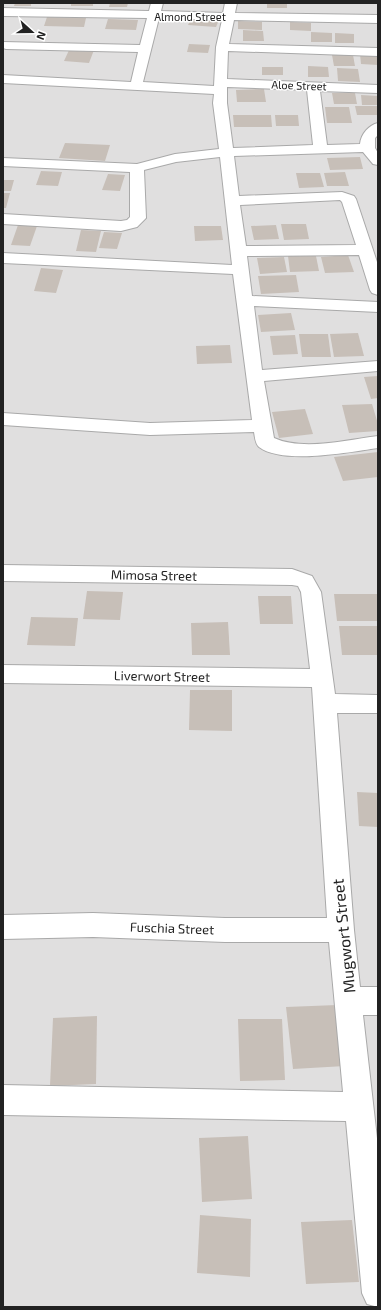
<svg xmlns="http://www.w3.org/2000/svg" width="381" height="1310" viewBox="0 0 381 1310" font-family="'Exo 2',sans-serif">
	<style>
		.residential { fill: #e0dfdf }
		.building { fill: #c7bfb8 }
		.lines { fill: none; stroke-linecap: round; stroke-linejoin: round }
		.minor-casing { stroke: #a9a9a9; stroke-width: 2 }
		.minor { fill: #fff; fill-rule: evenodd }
		.labels { text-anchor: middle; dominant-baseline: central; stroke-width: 3; stroke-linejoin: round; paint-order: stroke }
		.far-street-label { font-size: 11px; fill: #222; stroke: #fff }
		.street-label { font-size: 13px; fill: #222; stroke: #fff }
		.near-street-label { font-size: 16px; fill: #222; stroke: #fff }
	</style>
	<rect width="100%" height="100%" fill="#f2efe9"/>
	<rect class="residential" x="3" y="3" width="375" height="1304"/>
	<g class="building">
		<polygon points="15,3 31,3 31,6 14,6"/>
		<rect x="71" y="3" width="22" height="3"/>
		<polygon points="110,3 128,3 127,7 109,7"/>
		<rect x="267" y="3" width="20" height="5"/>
		<polygon points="47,17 86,18 84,27 44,26"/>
		<polygon points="191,18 219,20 216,27 188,25"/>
		<polygon points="108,19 138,20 136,30 105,29"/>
		<polygon points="238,21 262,22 262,30 238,29"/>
		<polygon points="290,22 311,23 311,31 290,30"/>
		<polygon points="243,30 263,31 264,41 243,41"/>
		<polygon points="311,32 332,33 332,42 311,42"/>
		<polygon points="335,33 354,34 354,43 335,43"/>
		<polygon points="189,44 210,45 208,53 187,52"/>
		<polygon points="70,48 94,50 89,63 64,61"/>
		<polygon points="360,54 378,55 378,65 361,64"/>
		<polygon points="332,55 353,55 355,66 334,66"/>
		<polygon points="308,66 328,67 329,77 308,77"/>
		<rect x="262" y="67" width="21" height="8"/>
		<polygon points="337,68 358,69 360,82 338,81"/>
		<polygon points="264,89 266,102 237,102 236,90"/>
		<polygon points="332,93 355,93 357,104 334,104"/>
		<polygon points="361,95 378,96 378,105 362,105"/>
		<polygon points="355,106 378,106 378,115 357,115"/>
		<polygon points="325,107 349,107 352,123 327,123"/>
		<polygon points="233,115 271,115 272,127 234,127"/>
		<polygon points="275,115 298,115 299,126 276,126"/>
		<polygon points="65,143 110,145 105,161 59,158"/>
		<polygon points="360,157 363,169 330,170 327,158"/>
		<polygon points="41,171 62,172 58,186 36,185"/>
		<polygon points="345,172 349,186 327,186 324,173"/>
		<polygon points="296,173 320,173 324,187 299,188"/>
		<polygon points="108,174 125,175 120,191 102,190"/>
		<polygon points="3,180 14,180 11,191 3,191"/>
		<polygon points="3,193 10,193 6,208 3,208"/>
		<polygon points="281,224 306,224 309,239 284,240"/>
		<polygon points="18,225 37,226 30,246 11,245"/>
		<polygon points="276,225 279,239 254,240 251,226"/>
		<polygon points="194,226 221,226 223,240 195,241"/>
		<polygon points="81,230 101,231 96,252 76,251"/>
		<polygon points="104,232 122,233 117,249 99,248"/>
		<polygon points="348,255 354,272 325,273 321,257"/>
		<polygon points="288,256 316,256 319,271 290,272"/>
		<polygon points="284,257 287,272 260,274 257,258"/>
		<polygon points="41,268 63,270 56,293 34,291"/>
		<polygon points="296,275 299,292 261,294 258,276"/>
		<polygon points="291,313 295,330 261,332 258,315"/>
		<polygon points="358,333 364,356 334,357 330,334"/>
		<polygon points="299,334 328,334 331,357 302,357"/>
		<polygon points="295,335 298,354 273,355 270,336"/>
		<polygon points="230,345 232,363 197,364 196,346"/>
		<polygon points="378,376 378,398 371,399 364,377"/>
		<polygon points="372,404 378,424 378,431 349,433 342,405"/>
		<polygon points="305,409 313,434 279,438 272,412"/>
		<polygon points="378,452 378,477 343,481 334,457"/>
		<polygon points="87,591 123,592 120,620 83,619"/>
		<polygon points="334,594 378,594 378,621 337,621"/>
		<polygon points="258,596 291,596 293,624 260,624"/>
		<polygon points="31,617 78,618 75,646 27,645"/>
		<polygon points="228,622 230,655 192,655 191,623"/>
		<polygon points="339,626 378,626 378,655 342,655"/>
		<polygon points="190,690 232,690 232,731 189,730"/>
		<polygon points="357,792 378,793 378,827 359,826"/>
		<polygon points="337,1005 345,1066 293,1069 286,1007"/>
		<polygon points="97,1016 96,1084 50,1086 53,1018"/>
		<polygon points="238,1019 282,1019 285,1080 240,1081"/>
		<polygon points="248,1136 252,1199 202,1202 199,1138"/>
		<polygon points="200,1215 251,1219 250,1277 197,1273"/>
		<polygon points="352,1220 359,1282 306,1284 301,1222"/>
	</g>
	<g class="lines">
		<defs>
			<g id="minor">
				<path d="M 151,3 L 163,3 L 161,11 L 223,13 L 225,3 L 237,3 L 235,13 L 378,15 L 378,23 L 234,20 L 229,44 L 378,48 L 378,56 L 228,51 L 227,79 L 378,85 L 378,93 L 320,91 L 327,145 L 360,144 C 361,134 369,125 378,123 L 378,135 L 375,138 L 375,148 L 378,153 L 378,165 L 373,164 L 363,152 L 234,156 L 239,196 L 342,192 L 354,196 L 356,199 L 378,265 L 378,295 L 372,293 L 370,290 L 359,255 L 247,256 L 252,296 L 378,302 L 378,312 L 254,306 L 262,370 L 378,361 L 378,371 L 264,381 L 274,438 C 303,451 347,440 378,436 L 378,448 C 350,452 283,465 259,447 C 255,443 255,437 254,432 L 150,435 L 3,425 L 3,413 L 150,423 L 252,420 L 233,274 L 3,263 L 3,253 L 232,265 L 220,157 L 176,162 L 144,170 L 146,218 L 137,227 L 121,231 L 3,224 L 3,214 L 121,221 L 127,220 L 130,217 L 130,172 L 3,166 L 3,158 L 137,164 L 175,154 L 219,149 L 213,103 L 214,94 L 3,83 L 3,75 L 131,82 L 138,52 L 6,49 L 3,48 L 3,42 L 140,45 L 147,18 L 3,16 L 3,8 L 149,11 ZM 159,18 L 222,20 L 216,47 L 214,86 L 143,82 ZM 227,87 L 307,90 L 313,145 L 233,148 L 227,103 ZM 340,200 L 342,202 L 356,245 L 246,246 L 240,205 Z"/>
				<polygon points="3,565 292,569 312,576 321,592 335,694 378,695 378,713 337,713 354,930 360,987 378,987 378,1015 363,1015 378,1147 378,1307 367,1304 362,1293 346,1121 3,1115 3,1085 343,1092 329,942 225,942 93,937 3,939 3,915 93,913 225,918 327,918 312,687 3,683 3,665 310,669 301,592 298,586 292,585 3,581"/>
			</g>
		</defs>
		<use href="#minor" class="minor-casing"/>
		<use href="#minor" class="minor"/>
	</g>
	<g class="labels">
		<g class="far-street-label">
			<text x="190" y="16">Almond Street</text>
			<text transform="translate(299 85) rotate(2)">Aloe Street</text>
		</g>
		<g class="street-label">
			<text transform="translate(154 575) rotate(1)">Mimosa Street</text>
			<text transform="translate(162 676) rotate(1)">Liverwort Street</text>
			<text transform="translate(172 928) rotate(2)">Fuschia Street</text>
		</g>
		<g class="near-street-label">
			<text transform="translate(343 936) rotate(-96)">Mugwort Street</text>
		</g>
	</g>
	<rect width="381" height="1310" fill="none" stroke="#222222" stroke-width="8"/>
	<g transform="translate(32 32) rotate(111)" stroke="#ffffff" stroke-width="3" paint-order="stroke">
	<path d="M0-3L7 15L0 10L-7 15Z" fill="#222222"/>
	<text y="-6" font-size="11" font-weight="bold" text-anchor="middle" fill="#222222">N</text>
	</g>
</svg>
